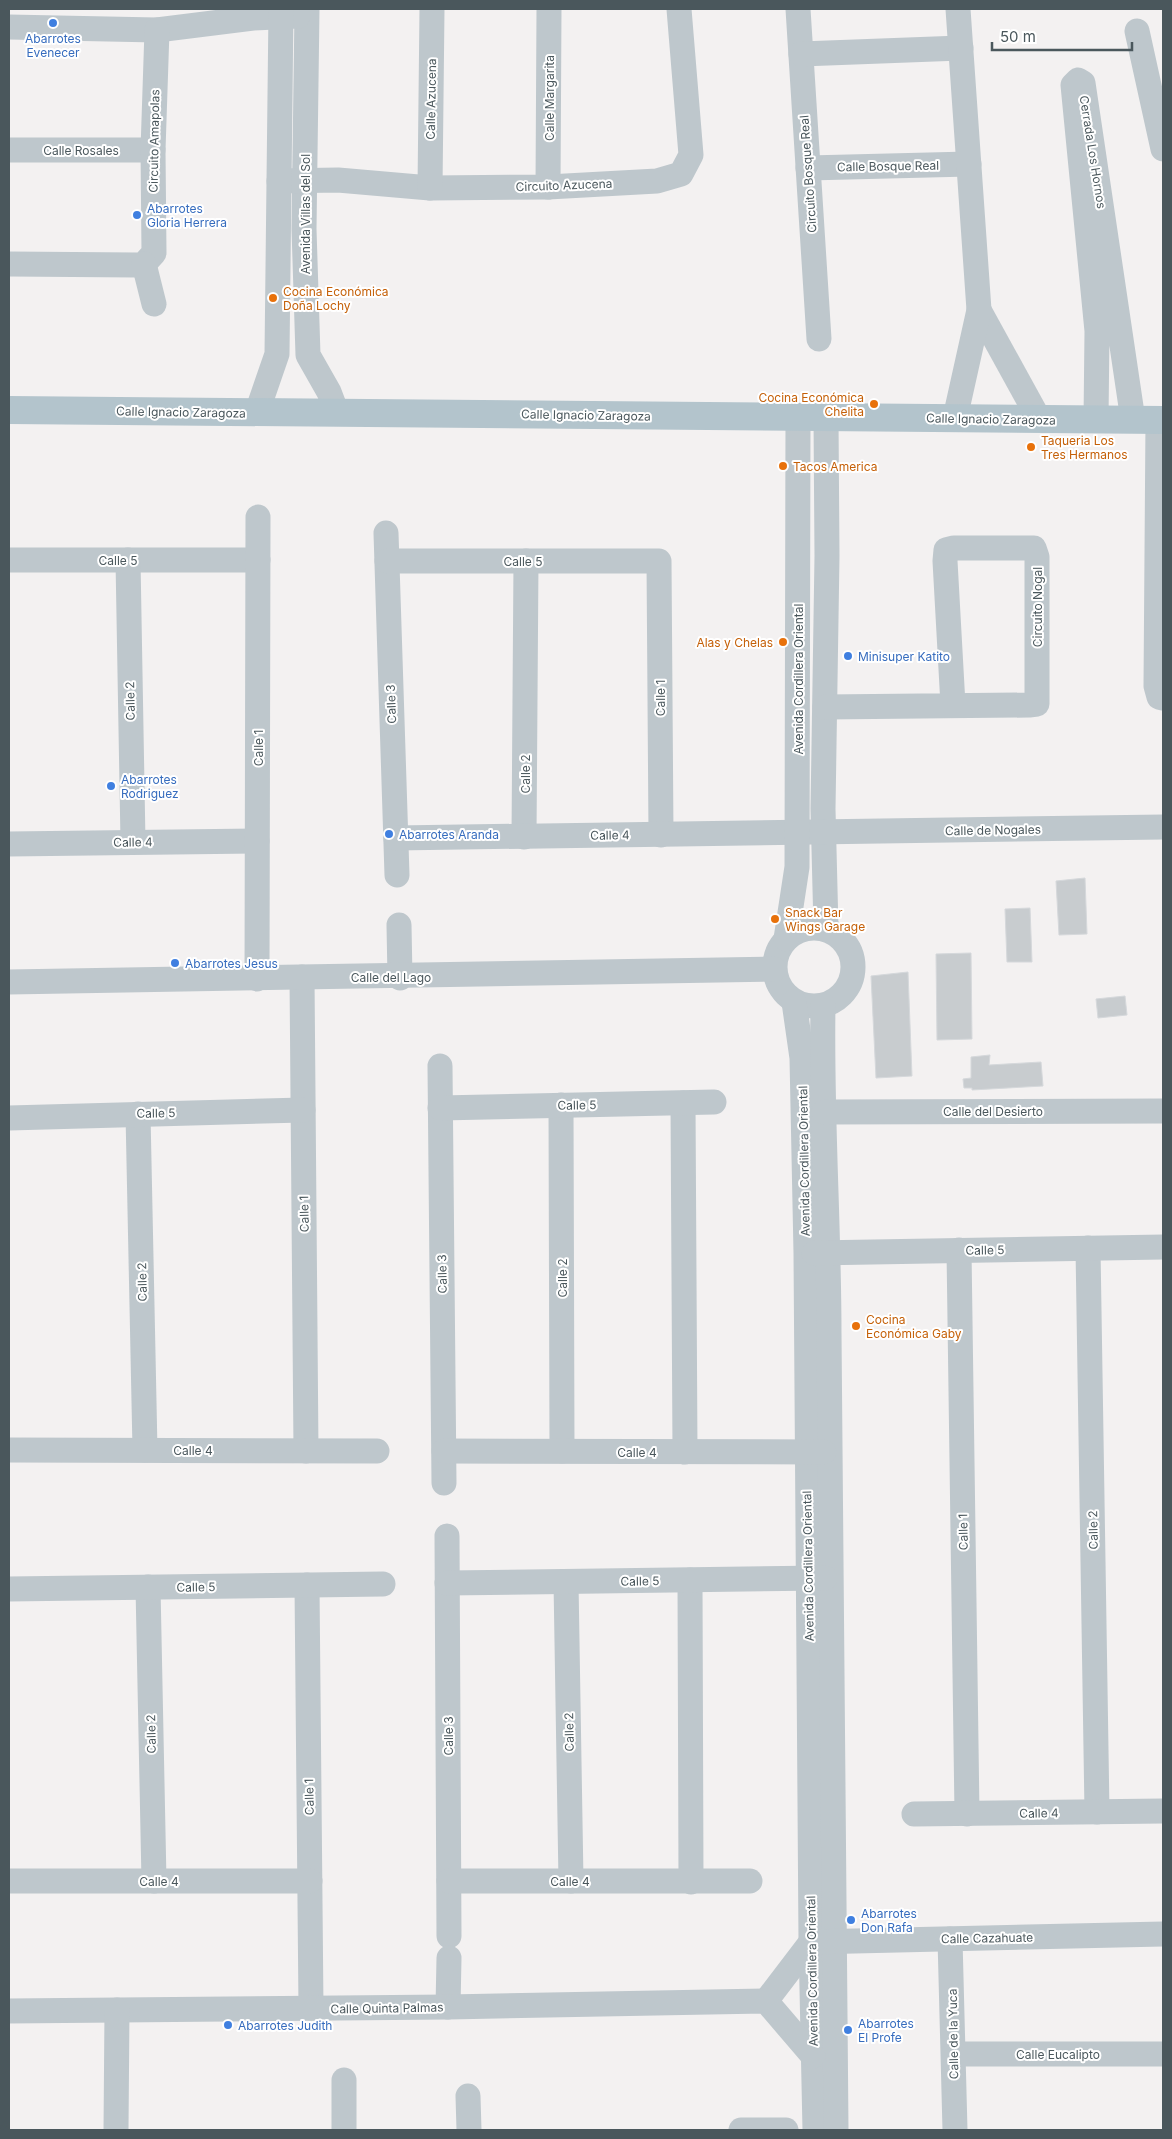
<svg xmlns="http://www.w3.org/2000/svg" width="1172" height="2139" viewBox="0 0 1172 2139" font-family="Inter,sans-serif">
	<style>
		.building { fill: #c8cccf; stroke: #d5d8db }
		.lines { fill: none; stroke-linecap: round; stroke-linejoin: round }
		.minor { stroke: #bec7cc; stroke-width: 25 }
		.major { stroke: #b3c4cc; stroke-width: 28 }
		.shop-dot { fill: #3f7fe0; stroke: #fff; stroke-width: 2 }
		.food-dot { fill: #e8710a; stroke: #fff; stroke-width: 2 }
		.labels { text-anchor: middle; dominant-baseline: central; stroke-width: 4; stroke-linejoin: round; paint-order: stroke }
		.shop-label { font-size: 12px; fill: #366cbe; stroke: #fff; text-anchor: start }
		.street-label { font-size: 12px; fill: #4a575c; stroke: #fff }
		.food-label { font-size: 12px; fill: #c56008; stroke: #fff; text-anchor: start }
	</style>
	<rect width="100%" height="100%" fill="#f3f1f1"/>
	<g class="building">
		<polygon points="1085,878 1087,934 1059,935 1056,881"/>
		<polygon points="1030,908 1032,962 1007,962 1005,909"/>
		<polygon points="971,953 972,1039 937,1040 936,954"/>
		<polygon points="908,972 912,1076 876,1078 871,976"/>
		<polygon points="1125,996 1127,1015 1098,1018 1096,999"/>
		<polygon points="990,1055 989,1065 1041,1062 1043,1086 972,1090 972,1088 964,1088 963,1079 971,1078 971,1057"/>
	</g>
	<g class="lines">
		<g class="minor">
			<polyline points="307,9 304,229 308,355 329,392 337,413"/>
			<polyline points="798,9 819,339"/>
			<polyline points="9,27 157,30 253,18 298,16"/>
			<polyline points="1137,31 1163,149"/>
			<polyline points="801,54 961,48"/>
			<polyline points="9,150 153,150"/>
			<polyline points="808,168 969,164"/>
			<polyline points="279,181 338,180 430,188 548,187 657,181 681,174 691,155 679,9"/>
			<polyline points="548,187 549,9"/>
			<polyline points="430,188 432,9"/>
			<polyline points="9,264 137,265 144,264 154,253 153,150 157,30"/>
			<polyline points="144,264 154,304"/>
			<polyline points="979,310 1039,419"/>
			<polyline points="257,412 277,354 281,9"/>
			<polyline points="826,418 827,556 823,809 826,929"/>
			<polyline points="955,418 979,310 958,9"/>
			<polyline points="1096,420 1097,331 1073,85 1078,80 1083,83 1133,420"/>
			<polyline points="1158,420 1156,686 1159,697 1163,698"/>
			<polyline points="386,533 397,875"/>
			<polyline points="9,560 258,560"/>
			<polyline points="128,560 133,842"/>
			<polyline points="387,561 659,561 661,835"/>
			<polyline points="825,707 1029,705 1037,704 1037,557 1034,548 954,548 946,550 945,561 953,705"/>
			<polyline points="524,837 526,561"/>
			<polyline points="396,838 1163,827"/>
			<polyline points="9,844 257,841"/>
			<polyline points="399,925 400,978"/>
			<circle cx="814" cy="967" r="39"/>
			<polyline points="786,939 797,867 798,417"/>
			<polyline points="302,977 306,1451"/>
			<polyline points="257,979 258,517"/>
			<path d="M 9,982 C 264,979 519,975 774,969"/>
			<polyline points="794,1002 802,1058 806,1253 811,1942 815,2130"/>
			<path d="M 823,1006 C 821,1115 829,1224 829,1333 C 832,1599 833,1865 836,2130"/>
			<polyline points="440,1066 444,1483"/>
			<polyline points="683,1103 685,1452"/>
			<polyline points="561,1105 562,1451"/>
			<polyline points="440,1108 714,1102"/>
			<polyline points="824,1112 1163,1111"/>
			<polyline points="138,1114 145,1450"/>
			<polyline points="9,1118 303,1110"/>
			<polyline points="1088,1248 1097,1812"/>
			<polyline points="959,1250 967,1814"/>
			<polyline points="814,1253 1163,1247"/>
			<polyline points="9,1450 377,1451"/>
			<polyline points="444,1451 824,1452"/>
			<polyline points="447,1536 449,1936"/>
			<polyline points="690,1580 691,1882"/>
			<polyline points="566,1582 571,1881"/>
			<polyline points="447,1583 825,1578"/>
			<polyline points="307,1585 311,2008"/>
			<polyline points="148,1587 154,1881"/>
			<polyline points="9,1589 383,1584"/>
			<polyline points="914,1814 1163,1811"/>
			<polyline points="9,1881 310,1881"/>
			<polyline points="449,1881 750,1881"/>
			<polyline points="950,1939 955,2130"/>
			<polyline points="766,2001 811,1942 1163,1934"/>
			<polyline points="448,2007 449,1958"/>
			<polyline points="9,2011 448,2007 766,2001 813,2056"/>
			<polyline points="954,2054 1163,2054"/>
			<polyline points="344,2080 344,2130"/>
			<polyline points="468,2096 469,2130"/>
			<polyline points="116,2130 117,2010"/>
			<polyline points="741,2130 786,2130"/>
		</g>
		<polyline class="major" points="9,410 1163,420"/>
	</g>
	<g class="shop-dot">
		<circle cx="53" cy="23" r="5"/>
		<circle cx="137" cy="215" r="5"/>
		<circle cx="848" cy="656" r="5"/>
		<circle cx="111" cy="786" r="5"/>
		<circle cx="389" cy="834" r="5"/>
		<circle cx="175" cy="963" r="5"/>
		<circle cx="851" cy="1920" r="5"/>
		<circle cx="228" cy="2025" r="5"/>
		<circle cx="848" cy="2030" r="5"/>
	</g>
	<g class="food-dot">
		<circle cx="273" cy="298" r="5"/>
		<circle cx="874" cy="404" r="5"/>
		<circle cx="1031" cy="447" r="5"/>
		<circle cx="783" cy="466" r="5"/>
		<circle cx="783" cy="642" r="5"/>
		<circle cx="775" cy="919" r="5"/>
		<circle cx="856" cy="1326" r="5"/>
	</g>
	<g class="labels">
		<g class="shop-label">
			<text x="53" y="38" text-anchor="middle">Abarrotes<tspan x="53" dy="14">Evenecer</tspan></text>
			<text x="147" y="208">Abarrotes<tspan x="147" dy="14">Gloria Herrera</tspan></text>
			<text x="858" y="656">Minisuper Katito</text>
			<text x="121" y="779">Abarrotes<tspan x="121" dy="14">Rodriguez</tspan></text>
			<text x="399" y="834">Abarrotes Aranda</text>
			<text x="185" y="963">Abarrotes Jesus</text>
			<text x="861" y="1913">Abarrotes<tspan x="861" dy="14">Don Rafa</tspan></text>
			<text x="858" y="2023">Abarrotes<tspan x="858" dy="14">El Profe</tspan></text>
			<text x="238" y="2025">Abarrotes Judith</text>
		</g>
		<g class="street-label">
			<text transform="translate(549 98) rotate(-90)">Calle Margarita</text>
			<text transform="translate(431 99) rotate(-89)">Calle Azucena</text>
			<text transform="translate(154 141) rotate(-89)">Circuito Amapolas</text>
			<text x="81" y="150">Calle Rosales</text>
			<text transform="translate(1093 152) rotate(81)">Cerrada Los Hornos</text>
			<text transform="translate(888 166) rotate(-1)">Calle Bosque Real</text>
			<text transform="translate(808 174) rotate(-94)">Circuito Bosque Real</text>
			<text transform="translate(564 185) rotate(-2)">Circuito Azucena</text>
			<text transform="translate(305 214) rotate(-90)">Avenida Villas del Sol</text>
			<text transform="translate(181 412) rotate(1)">Calle Ignacio Zaragoza</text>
			<text transform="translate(586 415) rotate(1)">Calle Ignacio Zaragoza</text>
			<text transform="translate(991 419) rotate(1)">Calle Ignacio Zaragoza</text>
			<text x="118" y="560">Calle 5</text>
			<text x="523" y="561">Calle 5</text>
			<text transform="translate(1037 607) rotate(-90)">Circuito Nogal</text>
			<text transform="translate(798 679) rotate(-90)">Avenida Cordillera Oriental</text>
			<text transform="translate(660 698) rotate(-90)">Calle 1</text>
			<text transform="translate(130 701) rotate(-91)">Calle 2</text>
			<text transform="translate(391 704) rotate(-92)">Calle 3</text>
			<text transform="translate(258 748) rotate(-90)">Calle 1</text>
			<text transform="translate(525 774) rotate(-90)">Calle 2</text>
			<text transform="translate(993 830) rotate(-1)">Calle de Nogales</text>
			<text transform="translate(610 835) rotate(-1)">Calle 4</text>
			<text transform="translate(133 842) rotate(-1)">Calle 4</text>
			<text x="391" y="977">Calle del Lago</text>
			<text transform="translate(577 1105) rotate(-1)">Calle 5</text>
			<text x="993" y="1111">Calle del Desierto</text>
			<text transform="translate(156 1113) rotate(-1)">Calle 5</text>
			<text transform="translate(804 1161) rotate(-91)">Avenida Cordillera Oriental</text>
			<text transform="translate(304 1214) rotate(-91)">Calle 1</text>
			<text transform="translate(985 1250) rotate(-1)">Calle 5</text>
			<text transform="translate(442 1274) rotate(-91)">Calle 3</text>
			<text transform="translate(562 1278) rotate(-90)">Calle 2</text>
			<text transform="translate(142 1282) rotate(-91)">Calle 2</text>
			<text x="193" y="1450">Calle 4</text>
			<text x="637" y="1452">Calle 4</text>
			<text transform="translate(1093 1530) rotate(-91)">Calle 2</text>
			<text transform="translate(963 1532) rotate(-91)">Calle 1</text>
			<text transform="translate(808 1566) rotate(-91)">Avenida Cordillera Oriental</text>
			<text transform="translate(640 1581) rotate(-1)">Calle 5</text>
			<text transform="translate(196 1587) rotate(-1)">Calle 5</text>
			<text transform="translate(569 1732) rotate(-91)">Calle 2</text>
			<text transform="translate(151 1734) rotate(-91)">Calle 2</text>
			<text transform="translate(448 1736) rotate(-90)">Calle 3</text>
			<text transform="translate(309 1797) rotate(-91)">Calle 1</text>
			<text transform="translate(1039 1813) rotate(-1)">Calle 4</text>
			<text x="159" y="1881">Calle 4</text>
			<text x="570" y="1881">Calle 4</text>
			<text transform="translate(987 1938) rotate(-1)">Calle Cazahuate</text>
			<text transform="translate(812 1971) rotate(-91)">Avenida Cordillera Oriental</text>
			<text transform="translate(387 2008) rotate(-1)">Calle Quinta Palmas</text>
			<text transform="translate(953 2034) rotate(-91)">Calle de la Yuca</text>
			<text x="1058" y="2054">Calle Eucalipto</text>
		</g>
		<g class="food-label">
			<text x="283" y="291">Cocina Económica<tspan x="283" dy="14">Doña Lochy</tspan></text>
			<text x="864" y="397" text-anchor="end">Cocina Económica<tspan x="864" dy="14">Chelita</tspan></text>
			<text x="1041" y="440">Taqueria Los<tspan x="1041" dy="14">Tres Hermanos</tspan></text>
			<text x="793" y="466">Tacos America</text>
			<text x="773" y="642" text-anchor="end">Alas y Chelas</text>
			<text x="785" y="912">Snack Bar<tspan x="785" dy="14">Wings Garage</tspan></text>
			<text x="866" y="1319">Cocina<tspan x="866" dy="14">Económica Gaby</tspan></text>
		</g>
	</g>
	<rect width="1172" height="2139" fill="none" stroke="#4a575c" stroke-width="20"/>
	<path d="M992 42v8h140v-8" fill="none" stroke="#4a575c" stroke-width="2.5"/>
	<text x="1000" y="42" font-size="15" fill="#4a575c" stroke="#ffffff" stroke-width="4" paint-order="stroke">50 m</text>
</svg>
